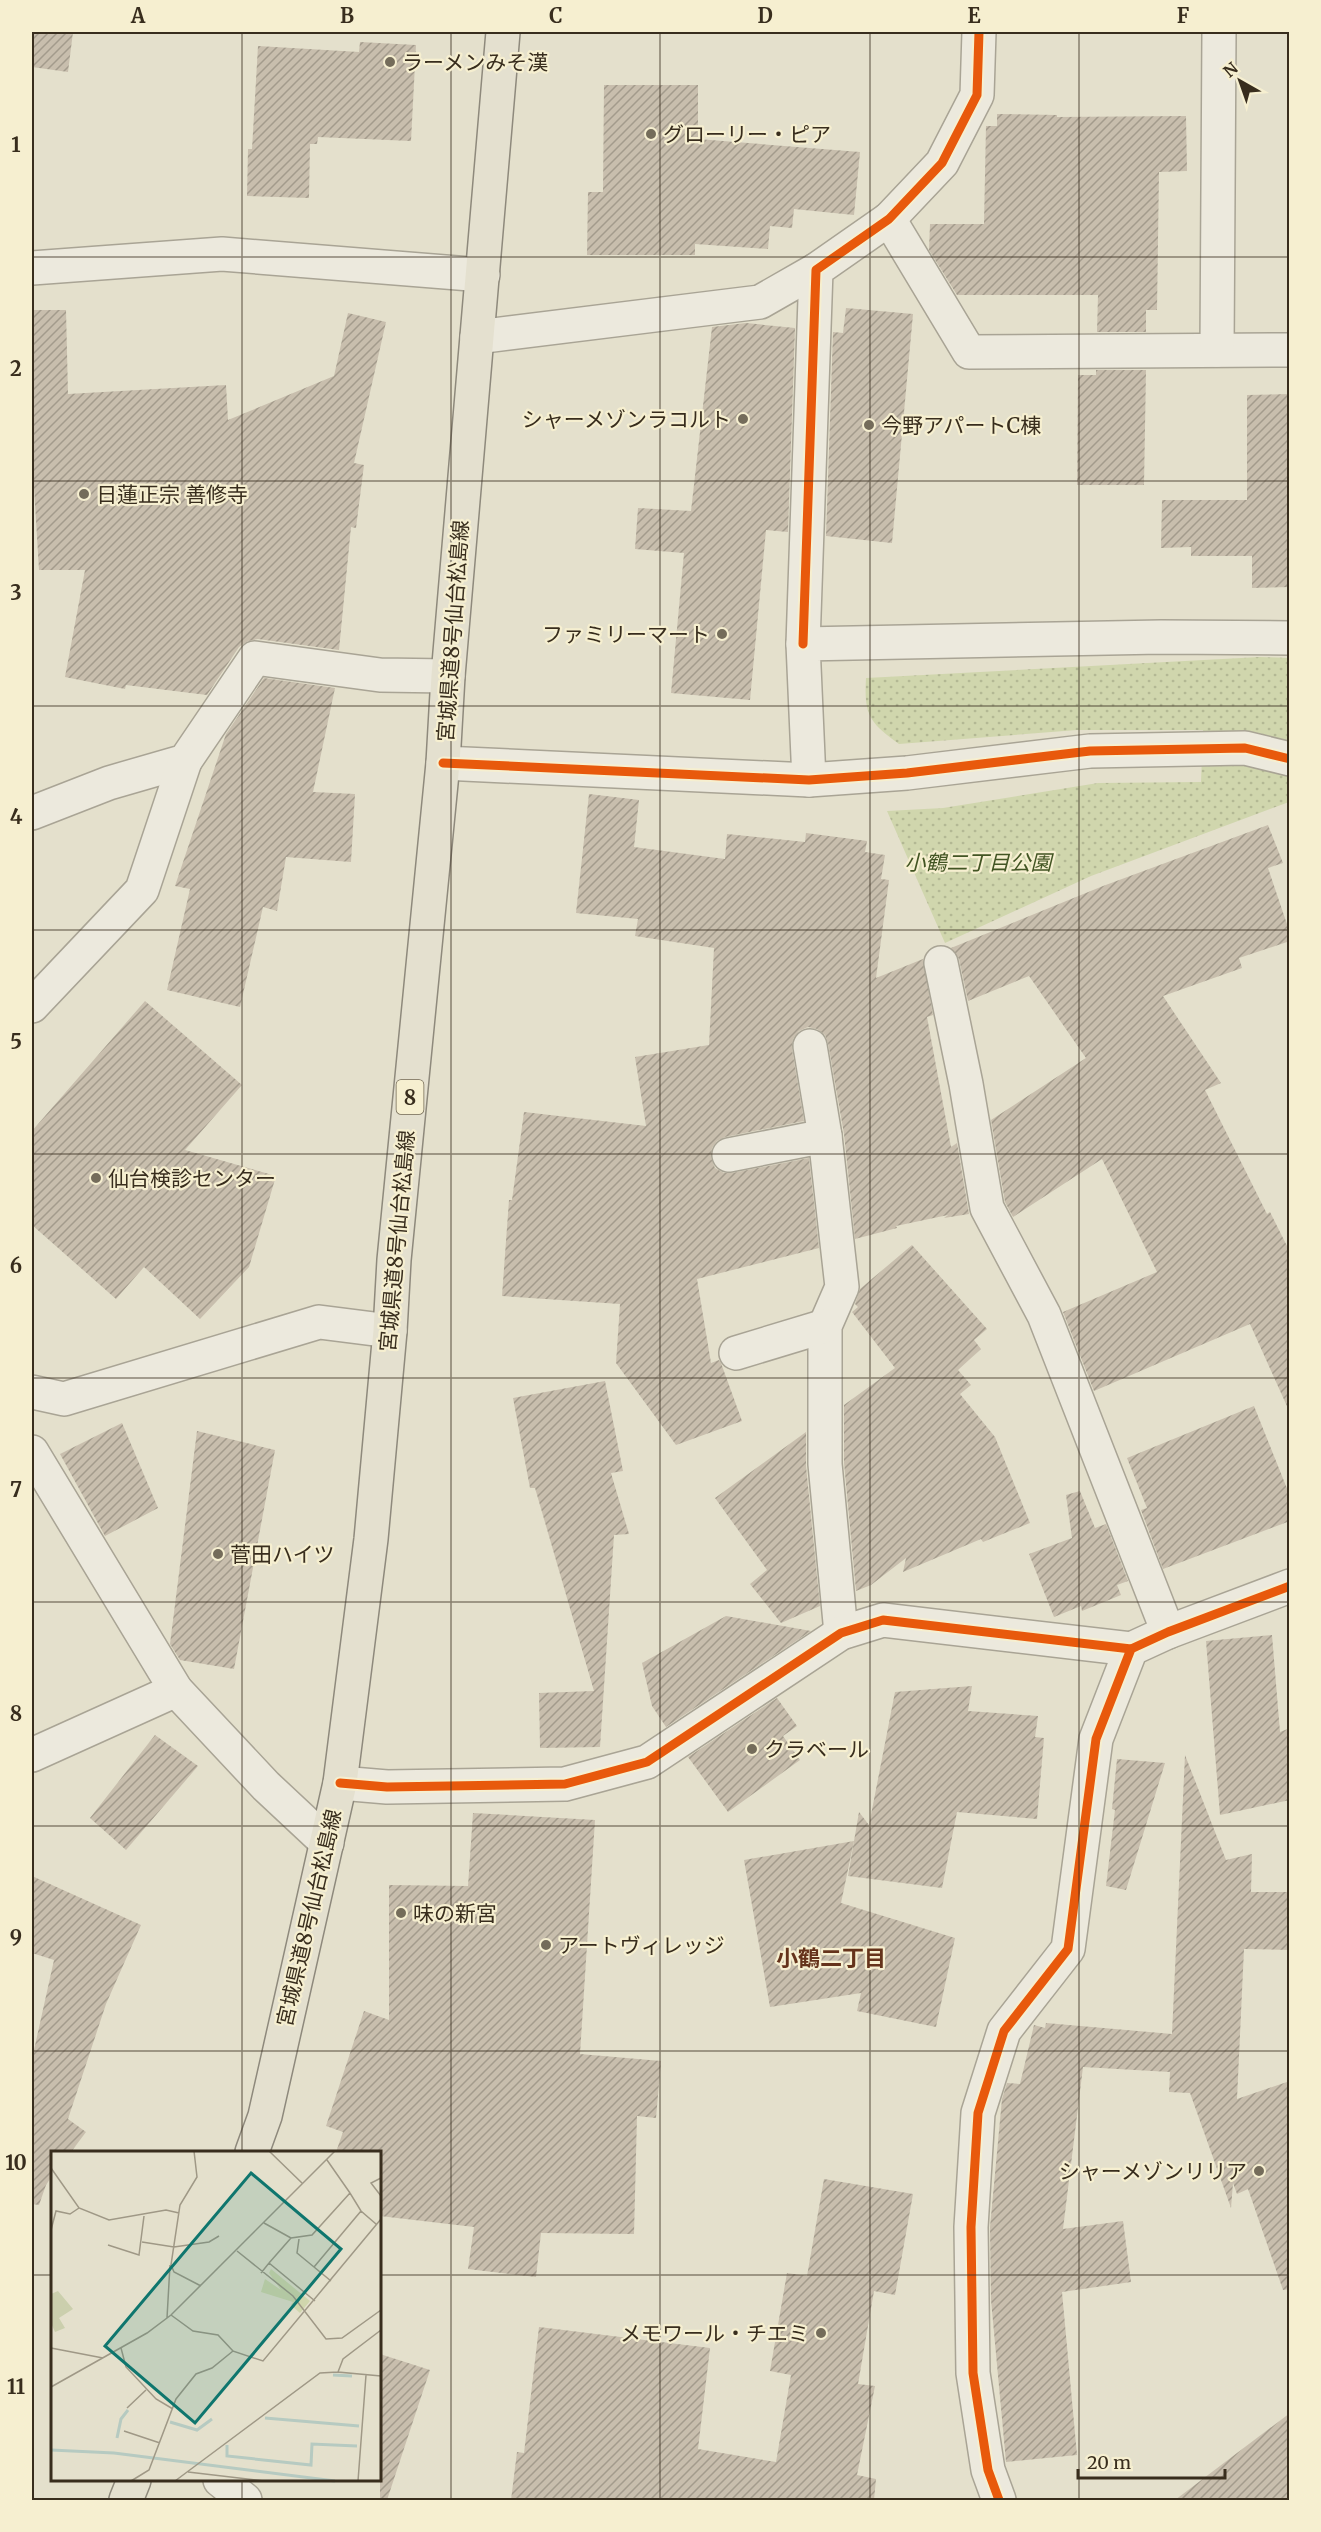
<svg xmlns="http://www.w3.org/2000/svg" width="1321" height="2532" viewBox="0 0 1321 2532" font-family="Merriweather,'Noto Sans JP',serif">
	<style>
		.park { fill: url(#park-dots) }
		.building { fill: url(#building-hatch) }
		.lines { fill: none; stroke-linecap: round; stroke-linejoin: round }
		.minor-casing { stroke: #a9a495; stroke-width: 36 }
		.major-casing { stroke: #8e897c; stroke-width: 36 }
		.minor { stroke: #ece9dd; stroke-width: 33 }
		.major { stroke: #e4e0cf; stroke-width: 33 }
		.cycleway-casing { stroke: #f6efd0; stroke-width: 13 }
		.cycleway { stroke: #e8590c; stroke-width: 9 }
		.grid { fill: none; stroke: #382d1d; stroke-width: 1.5; stroke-opacity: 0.55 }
		.poi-dot { fill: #746c5a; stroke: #f6efd0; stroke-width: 2 }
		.labels { text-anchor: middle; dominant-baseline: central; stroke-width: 4.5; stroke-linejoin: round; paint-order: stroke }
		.shield { fill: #f6efd0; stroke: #716753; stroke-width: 1.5 }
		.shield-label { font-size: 20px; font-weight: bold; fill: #382d1d }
		.poi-label { font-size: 21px; fill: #382d1d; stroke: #f6efd0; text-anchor: start }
		.street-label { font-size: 21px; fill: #382d1d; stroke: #f6efd0 }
		.park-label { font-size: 21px; font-style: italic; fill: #425523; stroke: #f6efd0 }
		.neighbourhood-label { font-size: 22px; font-weight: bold; fill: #65331b; stroke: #f6efd0 }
		.inset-river { fill: none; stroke: #b6cac1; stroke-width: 3 }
		.inset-road { fill: none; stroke: #9f9886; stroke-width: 1.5 }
		.view { fill: #0f766e; fill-opacity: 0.15; stroke: #0f766e; stroke-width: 3 }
		.inset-edge { fill: none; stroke: #382d1d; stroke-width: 3 }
		.neatline { fill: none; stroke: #382d1d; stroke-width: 2 }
		.grid-label { font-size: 20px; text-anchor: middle; font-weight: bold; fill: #382d1d }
	</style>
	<defs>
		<pattern id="park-dots" width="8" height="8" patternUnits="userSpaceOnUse" patternTransform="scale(1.5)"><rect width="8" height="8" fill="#d0d6ad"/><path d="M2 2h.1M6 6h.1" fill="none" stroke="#b3b894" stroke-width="1.8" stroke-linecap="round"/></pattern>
		<pattern id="building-hatch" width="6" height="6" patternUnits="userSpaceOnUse" patternTransform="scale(1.5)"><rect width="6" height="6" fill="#c8bead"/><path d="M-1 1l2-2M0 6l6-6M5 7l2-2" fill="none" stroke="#a39b8c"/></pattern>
	</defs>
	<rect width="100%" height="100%" fill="#e4e0cc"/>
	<path class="park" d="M 1260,657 L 1289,658 L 1289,802 L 1091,876 L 945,943 L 887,811 L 943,808 L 1098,783 L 1201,782 L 1203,730 L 1077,730 L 899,744 C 869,722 864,715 866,678 Z"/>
	<g class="building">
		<polygon points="32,32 73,32 68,72 32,67"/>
		<polygon points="360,42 416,45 411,141 318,137 317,144 310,144 309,198 247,196 248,149 252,149 258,46 359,52"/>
		<polygon points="604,85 698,85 698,139 860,152 854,215 794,209 792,228 770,226 768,249 695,244 695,255 587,255 588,192 603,192"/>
		<polygon points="997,114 1057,115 1057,117 1186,116 1187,171 1159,172 1157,310 1146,310 1146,332 1097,332 1098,295 957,295 929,250 930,224 984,224 986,126 997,126"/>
		<polygon points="846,308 913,314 892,543 826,536 833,332 843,333"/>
		<polygon points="32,310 66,310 68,394 226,385 228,420 334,376 348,313 386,322 354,463 364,465 356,528 351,527 339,650 258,639 248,641 239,647 207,695 126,685 125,689 65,677 85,570 39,570 32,454"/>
		<polygon points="746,323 795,328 788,532 766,530 750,700 671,693 684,553 635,549 638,508 691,511 712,327"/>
		<polygon points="1096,370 1146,370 1144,485 1077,485 1078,375 1096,375"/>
		<polygon points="1290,394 1290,587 1252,588 1252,556 1191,556 1191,547 1161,548 1162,500 1247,500 1247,395"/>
		<polygon points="264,678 335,688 313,792 355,794 351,862 286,857 277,911 263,907 240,1007 167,990 190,889 175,886 226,734"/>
		<polygon points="589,794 639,800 634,847 725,859 727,834 805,842 806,833 867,841 865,852 885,855 881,879 889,880 876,978 923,959 933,1015 927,1017 951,1147 957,1143 969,1214 944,1218 948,1215 896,1226 897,1228 855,1239 844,1134 828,1043 825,1035 817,1029 808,1027 799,1031 793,1039 792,1049 804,1121 725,1137 717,1141 712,1148 711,1158 715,1168 724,1173 732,1173 809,1158 819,1248 697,1279 711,1363 719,1360 721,1363 742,1421 676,1445 616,1363 620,1304 502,1296 509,1200 512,1200 524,1112 646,1126 635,1057 709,1045 714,948 635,936 638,919 576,913"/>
		<polygon points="1268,825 1283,863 1268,868 1290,933 1290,941 1239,958 1242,968 1163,996 1221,1083 1205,1090 1267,1214 1270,1212 1290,1252 1290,1413 1250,1324 1094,1391 1063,1312 1157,1272 1102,1159 1013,1217 1005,1202 991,1120 1086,1058 1029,976 968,1001 959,959 951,948 1103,886"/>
		<polygon points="145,1001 242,1085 185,1150 276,1176 249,1267 200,1319 144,1267 116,1299 32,1225 32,1131"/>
		<polygon points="912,1245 987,1329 974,1340 981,1349 958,1370 971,1385 960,1394 995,1437 1030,1523 983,1542 981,1539 903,1572 906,1558 871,1585 856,1591 844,1463 844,1405 895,1368 852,1312 858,1307 855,1304 860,1289"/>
		<polygon points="605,1381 623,1471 611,1473 629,1534 614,1535 600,1747 540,1748 539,1693 594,1691 535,1488 530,1488 513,1398"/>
		<polygon points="1254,1406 1290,1496 1290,1521 1163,1569 1141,1510 1147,1508 1127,1458"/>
		<polygon points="122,1423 158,1508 105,1536 60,1454"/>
		<polygon points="197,1431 275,1450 234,1669 180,1660 170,1644"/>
		<polygon points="806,1432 806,1466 820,1606 781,1623 750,1584 767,1570 715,1498"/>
		<polygon points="1080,1491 1095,1528 1106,1524 1128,1581 1117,1585 1121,1595 1082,1611 1081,1606 1054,1617 1029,1554 1072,1538 1066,1495"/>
		<polygon points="726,1616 811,1631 666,1727 652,1706 642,1663"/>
		<polygon points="1272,1635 1280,1732 1290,1728 1290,1800 1220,1815 1206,1641"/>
		<polygon points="972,1686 968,1711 1038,1716 1035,1737 1044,1738 1037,1819 957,1812 942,1888 848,1876 859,1812 869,1825 895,1692"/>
		<polygon points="777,1698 797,1726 783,1736 800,1760 728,1812 688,1757"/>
		<polygon points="155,1735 198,1766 126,1850 90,1818"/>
		<polygon points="1185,1755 1226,1860 1252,1854 1251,1892 1290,1892 1290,1950 1244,1949 1237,2099 1290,2081 1290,2289 1283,2290 1248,2189 1237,2194 1233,2183 1231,2208 1190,2093 1169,2092 1170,2072 1083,2067 1063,2229 1123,2221 1131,2282 1062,2292 1077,2455 1006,2462 991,2300 990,2227 1002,2099 1007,2083 1020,2084 1034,2025 1045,2028 1046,2023 1172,2034"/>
		<polygon points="1117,1759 1165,1763 1126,1890 1106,1886 1115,1810 1112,1809"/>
		<polygon points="473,1813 595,1820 580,2054 661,2061 656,2118 637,2116 634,2234 541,2233 536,2277 468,2269 474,2227 380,2216 380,2152 336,2152 343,2132 326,2126 364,2011 389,2020 389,1885 468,1886"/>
		<polygon points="854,1841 841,1903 955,1938 936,2027 857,2011 861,1993 770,2007 744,1860"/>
		<polygon points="32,1876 141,1925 106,2004 68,2119 86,2132 71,2152 52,2152 52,2176 46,2185 39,2205 32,2204 32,2059 54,1960 32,1953"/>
		<polygon points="824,2179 913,2194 895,2295 874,2291 858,2384 875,2386 857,2475 876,2479 874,2500 511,2500 517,2452 524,2453 539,2327 710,2348 698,2449 776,2462 791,2375 770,2371 787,2273 807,2276"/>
		<polygon points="380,2354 430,2370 387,2500 380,2499"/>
		<polygon points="1290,2413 1290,2500 1175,2500"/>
	</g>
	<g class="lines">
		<defs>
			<g id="minor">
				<polyline points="889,219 969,352 1290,350"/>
				<polyline points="32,268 222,254 483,275"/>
				<polyline points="477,337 760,302 816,270"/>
				<polyline points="1217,350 1219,32"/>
				<polyline points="803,644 816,270 889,219 942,163 977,95 979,32"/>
				<polyline points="443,763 809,780 907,773 1090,751 1245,748 1290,759"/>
				<polyline points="809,780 803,644 1161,637 1290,638"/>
				<polyline points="32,813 109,783 185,761 255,658 380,675 448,676"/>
				<polyline points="941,963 966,1084 987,1208 1044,1315 1168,1632"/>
				<polyline points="32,1006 142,890 185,761"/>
				<polyline points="810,1046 825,1136"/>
				<polyline points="729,1155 825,1136 842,1287 825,1326 825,1464 841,1633"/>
				<polyline points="736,1353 825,1326"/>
				<polyline points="32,1392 64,1399 319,1322 390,1331"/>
				<polyline points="32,1452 176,1690 266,1786 327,1843"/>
				<polyline points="32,1755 176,1690"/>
				<polyline points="340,1783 387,1787 565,1784 647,1762 841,1633 883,1620 1131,1649"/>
				<polyline points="220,2480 245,2500"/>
				<polyline points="999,2500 988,2470 973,2373 971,2227 978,2113 1004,2031 1068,1949 1096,1739 1131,1649 1168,1632 1290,1586"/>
			</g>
			<g id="major">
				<polyline points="252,2152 265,2116 340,1783 371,1539 390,1331 394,1260 443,763 448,676 503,32"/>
				<polyline points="126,2500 134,2480"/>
			</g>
		</defs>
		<use href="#minor" class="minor-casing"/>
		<use href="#major" class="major-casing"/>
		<use href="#minor" class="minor"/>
		<use href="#major" class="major"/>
		<defs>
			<g id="cycleway">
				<polyline points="803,644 816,270 889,219 942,163 977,95 979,32"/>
				<polyline points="443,763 809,780 907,773 1090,751 1245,748 1290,759"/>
				<polyline points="340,1783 387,1787 565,1784 647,1762 841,1633 883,1620 1131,1649"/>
				<polyline points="999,2500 988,2470 973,2373 971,2227 978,2113 1004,2031 1068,1949 1096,1739 1131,1649 1168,1632 1290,1586"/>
			</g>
		</defs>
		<use href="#cycleway" class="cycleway-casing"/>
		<use href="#cycleway" class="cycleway"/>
	</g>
	<path class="grid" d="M 242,32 L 242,2152M 451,32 L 451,2500M 660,32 L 660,2500M 870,32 L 870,2500M 1079,32 L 1079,2500M 32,257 L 1290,257M 32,481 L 1290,481M 32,706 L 1290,706M 32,930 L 1290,930M 32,1154 L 1290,1154M 32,1378 L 1290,1378M 32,1602 L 1290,1602M 32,1826 L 1290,1826M 32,2051 L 1290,2051M 32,2275 L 52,2275M 380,2275 L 1290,2275M 242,2480 L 242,2500"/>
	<g class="poi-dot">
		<circle cx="390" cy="62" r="6"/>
		<circle cx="651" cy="134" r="6"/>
		<circle cx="743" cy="419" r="6"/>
		<circle cx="869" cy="425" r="6"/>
		<circle cx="84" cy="494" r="6"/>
		<circle cx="722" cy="634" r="6"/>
		<circle cx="96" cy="1178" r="6"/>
		<circle cx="218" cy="1554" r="6"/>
		<circle cx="752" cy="1749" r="6"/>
		<circle cx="401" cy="1913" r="6"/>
		<circle cx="546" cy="1945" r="6"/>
		<circle cx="1259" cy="2171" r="6"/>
		<circle cx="821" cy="2333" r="6"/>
	</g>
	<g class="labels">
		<rect class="shield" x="396.5" y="1080" width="27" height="34" rx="4.5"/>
		<g class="shield-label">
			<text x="410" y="1097">8</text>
		</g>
		<g class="poi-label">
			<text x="402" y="62">ラーメンみそ漢</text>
			<text x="663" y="134">グローリー・ピア</text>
			<text x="731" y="419" text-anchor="end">シャーメゾンラコルト</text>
			<text x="881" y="425">今野アパートC棟</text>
			<text x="96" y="494">日蓮正宗 善修寺</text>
			<text x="710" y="634" text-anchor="end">ファミリーマート</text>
			<text x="108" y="1178">仙台検診センター</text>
			<text x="230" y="1554">菅田ハイツ</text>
			<text x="764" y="1749">クラベール</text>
			<text x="413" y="1913">味の新宮</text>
			<text x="558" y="1945">アートヴィレッジ</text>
			<text x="1247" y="2171" text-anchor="end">シャーメゾンリリア</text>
			<text x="809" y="2333" text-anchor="end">メモワール・チエミ</text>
		</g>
		<g class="street-label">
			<text transform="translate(453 631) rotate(-86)">宮城県道8号仙台松島線</text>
			<text transform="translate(397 1241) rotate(-85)">宮城県道8号仙台松島線</text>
			<text transform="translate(309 1918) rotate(-77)">宮城県道8号仙台松島線</text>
		</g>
		<g class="park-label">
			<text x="978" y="862">小鶴二丁目公園</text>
		</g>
		<g class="neighbourhood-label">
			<text x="831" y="1958">小鶴二丁目</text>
		</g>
	</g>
	<g transform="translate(51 2151)">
		<rect width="330" height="330" fill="#e4e0cc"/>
		<path d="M 7,140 L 22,158 L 8,167 L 14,177 L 4,181 L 0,172 L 0,143 Z" fill="#cbcfad"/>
		<path d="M 220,118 L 259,150 L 249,162 L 240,154 L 242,151 L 210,141 L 214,128 L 230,139 L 218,122 Z" fill="#d0d6ad"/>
		<path class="inset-river" d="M 282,224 L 301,225M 214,267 L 308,275M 119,271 L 146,279 L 161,268M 66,287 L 70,268 L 77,259M 176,294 L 176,305 L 260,314 L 261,293 L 306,295M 0,299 L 63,302 L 284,330"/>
		<path class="inset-road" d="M 143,0 L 146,26 L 129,54 L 120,114 L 123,121 L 150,135M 218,0 L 252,33M 276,9 L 299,42M 0,17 L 28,57 L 58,69 L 115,59 L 128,62M 330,27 L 320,32 L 330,45M 213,72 L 240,87M 0,79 L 5,60 L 19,63 L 28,57M 248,88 L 246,102 L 280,130M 91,91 L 123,96 L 158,91 L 168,85M 57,94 L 88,104 L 93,65M 186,100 L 242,145 L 275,188 L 291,187 L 330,159M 218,112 L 240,87 L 261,84 L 299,42 L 310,60 L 325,73M 263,116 L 310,60M 210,122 L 218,112 L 264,150M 120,164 L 142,180 L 167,184 L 182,200M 116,167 L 119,114M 330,179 L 292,208 L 287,221 L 330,225M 0,197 L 52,207M 70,197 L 75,216 L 105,248 L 122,258M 0,236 L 96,182 L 120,164 L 284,0M 76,257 L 95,239M 73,280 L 109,292M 137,321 L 213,330M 80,330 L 98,319 L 125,248 L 145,223 L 161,217 L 182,200 L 212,210 L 330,68M 124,330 L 269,222 L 287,221M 307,330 L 315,224"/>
		<path class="view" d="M 200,22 L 290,98 L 144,272 L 54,195 Z"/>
		<rect width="330" height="330" class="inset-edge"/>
	</g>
	<rect width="1321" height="2532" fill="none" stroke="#f6efd0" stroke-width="66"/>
	<g transform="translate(1240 81) rotate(320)" stroke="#f6efd0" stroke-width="4.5" paint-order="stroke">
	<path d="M0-4.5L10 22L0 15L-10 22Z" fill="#382d1d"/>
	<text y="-9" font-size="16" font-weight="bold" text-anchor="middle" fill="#382d1d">N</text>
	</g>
	<path d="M1078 2469v9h147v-9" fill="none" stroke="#382d1d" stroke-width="3"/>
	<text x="1087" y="2469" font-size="18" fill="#382d1d" stroke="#f6efd0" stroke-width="4.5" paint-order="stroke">20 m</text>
	<rect x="33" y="33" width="1255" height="2466" class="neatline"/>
	<g class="grid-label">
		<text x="138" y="23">A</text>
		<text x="347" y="23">B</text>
		<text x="556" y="23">C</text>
		<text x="765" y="23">D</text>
		<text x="974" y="23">E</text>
		<text x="1183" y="23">F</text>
		<text x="16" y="152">1</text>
		<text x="16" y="376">2</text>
		<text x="16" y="600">3</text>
		<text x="16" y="824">4</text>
		<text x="16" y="1049">5</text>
		<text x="16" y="1273">6</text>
		<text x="16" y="1497">7</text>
		<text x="16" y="1721">8</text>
		<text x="16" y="1945">9</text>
		<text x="16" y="2170">10</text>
		<text x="16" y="2394">11</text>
	</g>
</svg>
